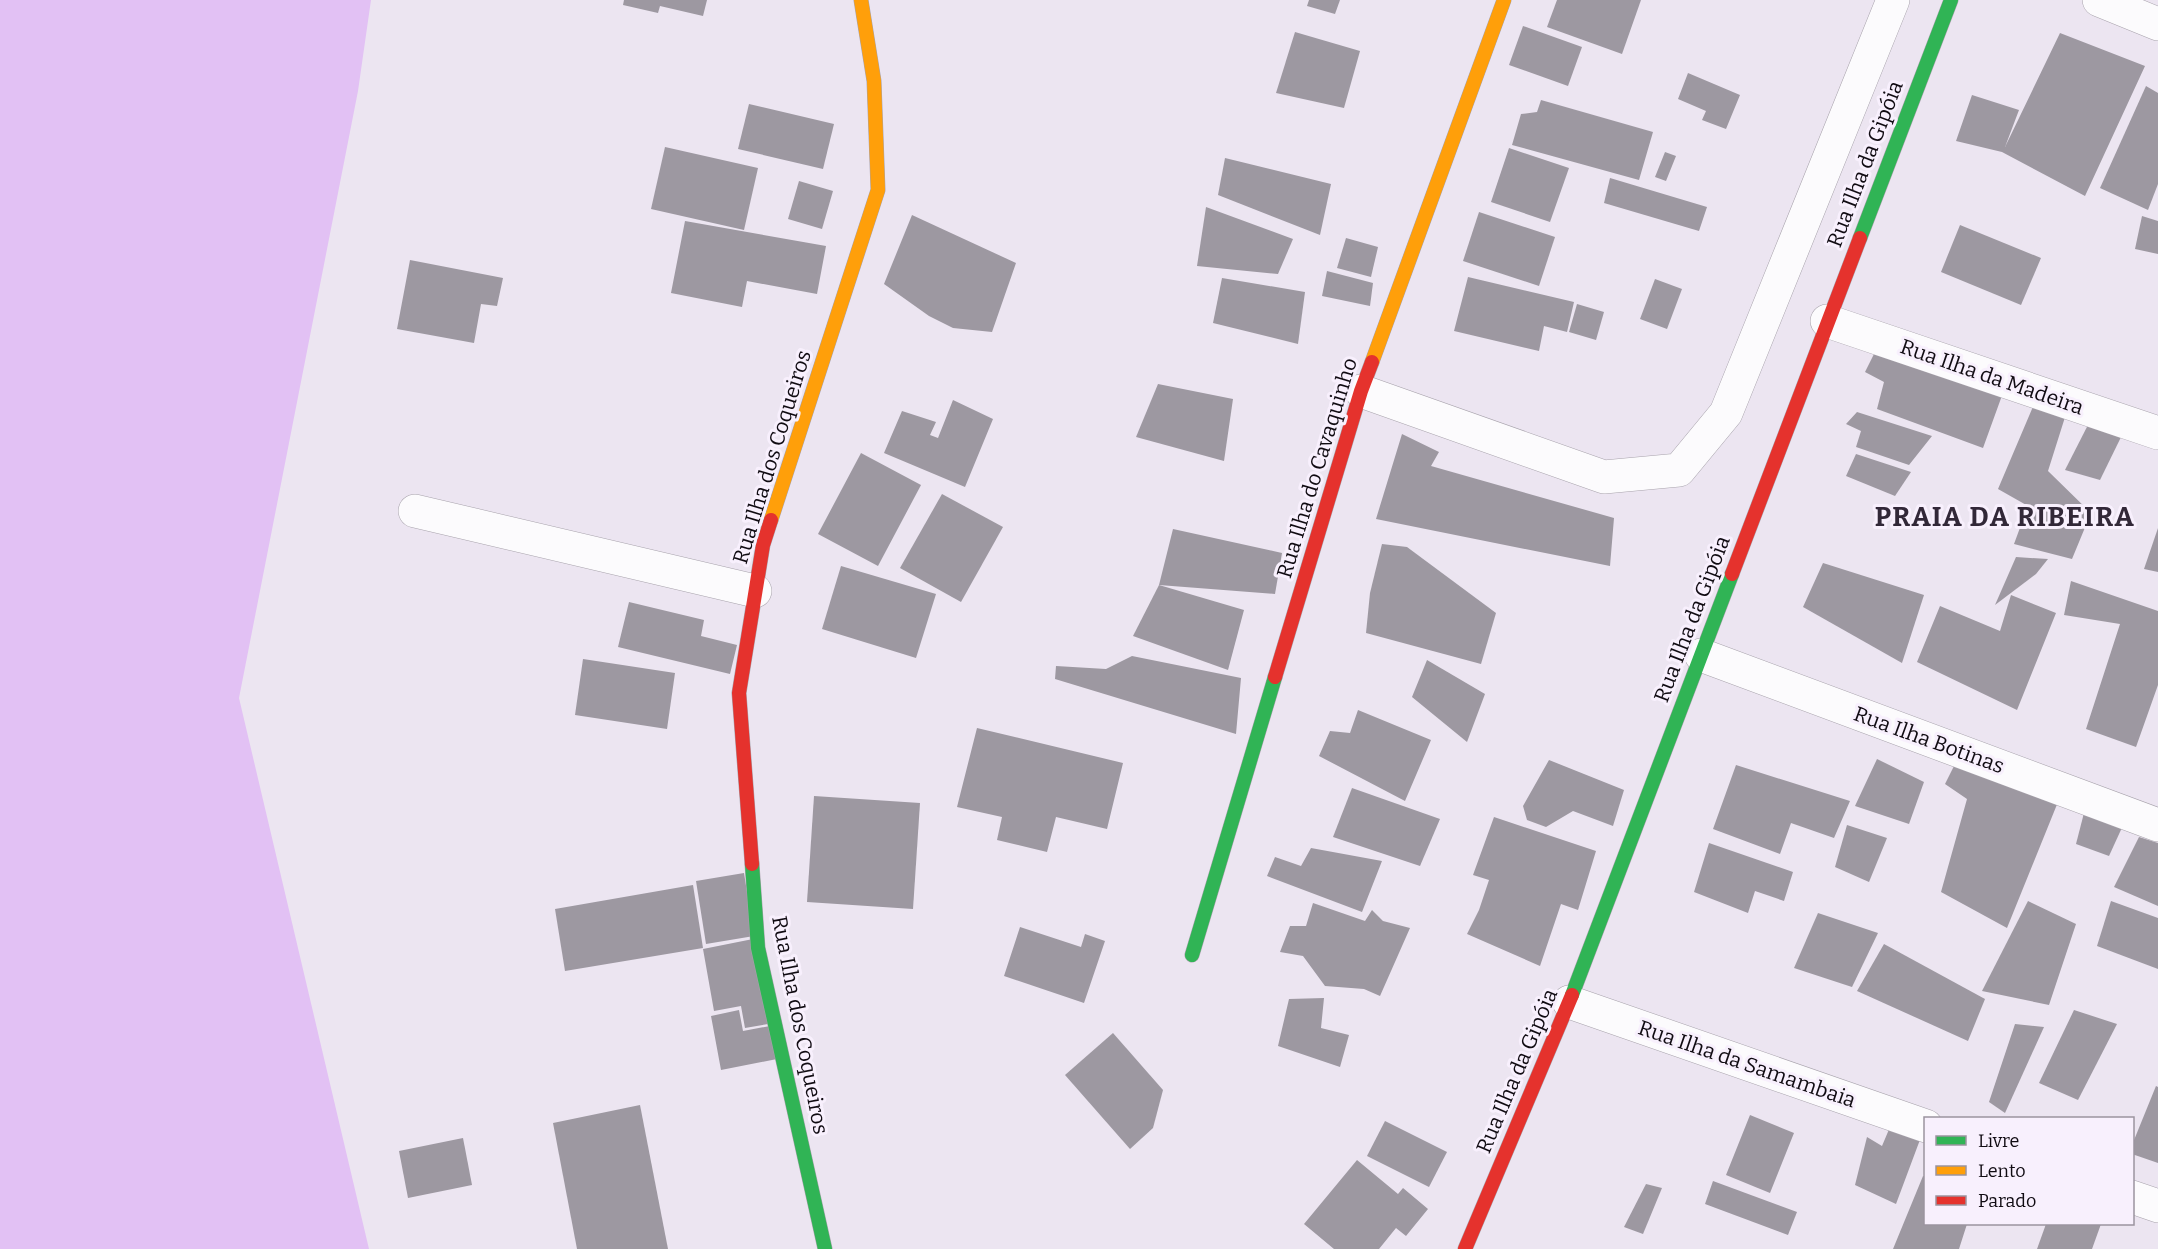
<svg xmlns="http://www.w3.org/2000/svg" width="2158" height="1249" viewBox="0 0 2158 1249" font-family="Bitter,serif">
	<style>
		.water { fill: #e2c1f4 }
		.building { fill: #9d98a1 }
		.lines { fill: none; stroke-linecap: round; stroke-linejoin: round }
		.street-casing { stroke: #a8a3ac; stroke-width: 34 }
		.fast-casing { stroke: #a8a3ac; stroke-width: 15 }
		.slow-casing { stroke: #a8a3ac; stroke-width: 15 }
		.jam-casing { stroke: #a8a3ac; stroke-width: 15 }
		.street { stroke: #fcfbfd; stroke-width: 33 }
		.fast { stroke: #30b455; stroke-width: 14 }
		.slow { stroke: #ff9f0a; stroke-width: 14 }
		.jam { stroke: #e5322d; stroke-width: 14 }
		.labels { text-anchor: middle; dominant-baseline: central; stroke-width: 6; stroke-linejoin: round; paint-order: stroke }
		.street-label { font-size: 21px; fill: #100b12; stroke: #f8f0fd }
		.district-label { font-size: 27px; font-weight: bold; letter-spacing: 1.5px; fill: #322838; stroke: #f8f0fd }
	</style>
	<rect width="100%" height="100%" fill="#ece5f1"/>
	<polygon class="water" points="0,0 371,0 358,91 239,698 369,1249 0,1249"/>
	<g class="building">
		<polygon points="624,0 707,0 703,16 660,6 658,13 623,5"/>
		<polygon points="1309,0 1340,0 1335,14 1307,6"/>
		<polygon points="1557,0 1641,0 1622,54 1547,27"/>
		<polygon points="1523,26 1582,47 1568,86 1509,65"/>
		<polygon points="1295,32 1360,51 1344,108 1276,93"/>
		<polygon points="2060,33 2145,66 2085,196 2002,152 1956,141 1972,95 2019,110 2005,147"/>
		<polygon points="1688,73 1740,95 1726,129 1702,120 1706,111 1678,99"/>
		<polygon points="2146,86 2158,93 2158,184 2148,210 2100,188"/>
		<polygon points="1541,100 1653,132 1639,180 1512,145 1521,114 1537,112"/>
		<polygon points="749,104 834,124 823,169 738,149"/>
		<polygon points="665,147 758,168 744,230 651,209"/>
		<polygon points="1509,148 1569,168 1550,222 1491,202"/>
		<polygon points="1665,152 1676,156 1666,181 1655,177"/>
		<polygon points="1225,158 1331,184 1320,235 1218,195"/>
		<polygon points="1610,178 1707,207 1699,231 1604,203"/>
		<polygon points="799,181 833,191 822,229 788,219"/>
		<polygon points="1206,207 1293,239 1278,274 1197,266"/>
		<polygon points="1479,212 1555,237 1539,286 1463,261"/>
		<polygon points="912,215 1016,263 992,332 953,328 929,316 884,284"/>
		<polygon points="2142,216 2158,221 2158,254 2135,249"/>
		<polygon points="685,221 826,246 817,294 747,281 742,307 671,293"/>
		<polygon points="1960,225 2041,258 2021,305 1941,272"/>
		<polygon points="1346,238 1378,247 1371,277 1337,268"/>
		<polygon points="410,260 503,278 497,306 481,304 474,343 397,329"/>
		<polygon points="1327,271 1373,283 1370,306 1322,296"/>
		<polygon points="1468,277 1574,302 1567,332 1544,326 1539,351 1454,331"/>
		<polygon points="1222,278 1305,292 1298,344 1213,323"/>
		<polygon points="1655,279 1682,289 1667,329 1640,319"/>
		<polygon points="1577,304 1604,312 1596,340 1569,332"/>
		<polygon points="1878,346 2004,390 1983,448 1877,409 1884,382 1865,372"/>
		<polygon points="1158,384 1233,399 1224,461 1136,437"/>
		<polygon points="953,400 993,419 965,487 884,453 902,411 936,422 930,435 938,438"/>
		<polygon points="2035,402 2066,414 2048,471 2091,513 2072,559 2014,544 2028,506 1998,489"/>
		<polygon points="1857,412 1932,436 1909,465 1856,447 1861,431 1846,424"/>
		<polygon points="2091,419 2124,431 2100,480 2065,470"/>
		<polygon points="1402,434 1439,452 1431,466 1614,518 1610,566 1376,519"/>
		<polygon points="861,453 921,485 878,566 818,534"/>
		<polygon points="1856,454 1911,472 1895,496 1846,476"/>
		<polygon points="942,494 1003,527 961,602 900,568"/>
		<polygon points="2158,528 2158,572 2144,569"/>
		<polygon points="1173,529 1282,553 1275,594 1159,585"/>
		<polygon points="1382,544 1407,547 1496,613 1481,664 1366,633 1370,593"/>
		<polygon points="2016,557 2048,559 2036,574 1995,605"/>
		<polygon points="1823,563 1924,595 1902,663 1803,607"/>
		<polygon points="841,566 936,594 916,658 822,629"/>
		<polygon points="2071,581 2158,611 2158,685 2136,747 2086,729 2120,624 2064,615"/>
		<polygon points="1159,585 1244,610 1228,670 1133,636"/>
		<polygon points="2011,595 2056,613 2017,710 1917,662 1940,606 2000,631"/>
		<polygon points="629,602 704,620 701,636 737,645 730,674 618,647"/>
		<polygon points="1132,656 1241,678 1236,734 1055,679 1056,666 1106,669"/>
		<polygon points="583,659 675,673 667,729 575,715"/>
		<polygon points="1427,660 1485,694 1467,742 1412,697"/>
		<polygon points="1358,710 1431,740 1405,801 1319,756 1330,731 1350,733"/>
		<polygon points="977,728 1123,763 1107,829 1056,817 1047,852 997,840 1002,817 957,807"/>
		<polygon points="1877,759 1924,782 1909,824 1855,806"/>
		<polygon points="1549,760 1624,790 1613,826 1573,811 1546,827 1527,820 1523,806"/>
		<polygon points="1957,760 2060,797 2007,928 1941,892 1967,799 1945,784"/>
		<polygon points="1736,765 1850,801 1834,838 1791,823 1780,854 1713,829"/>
		<polygon points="1352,788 1440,819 1420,866 1333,837"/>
		<polygon points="814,796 920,803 913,909 807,902"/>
		<polygon points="2085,809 2125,821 2109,856 2076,844"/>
		<polygon points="1494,817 1596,851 1578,910 1561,904 1540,966 1467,934 1479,910 1489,880 1473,875"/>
		<polygon points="1847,825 1887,838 1869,882 1835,867"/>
		<polygon points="2139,837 2158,843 2158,906 2114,887"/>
		<polygon points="1709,843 1793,872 1784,901 1755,891 1748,913 1694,892"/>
		<polygon points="1311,848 1382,861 1362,912 1267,876 1275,857 1301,866"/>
		<polygon points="744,873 754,936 706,944 696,881"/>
		<polygon points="693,885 703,948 565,971 555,909"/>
		<polygon points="2028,901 2076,924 2049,1005 1982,991"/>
		<polygon points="2111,901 2158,918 2158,969 2097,946"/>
		<polygon points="1313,903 1365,921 1372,910 1383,921 1410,928 1380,996 1364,989 1325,986 1303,956 1280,952 1290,926 1306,926"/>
		<polygon points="1818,913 1878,933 1852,987 1794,968"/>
		<polygon points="1020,927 1081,947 1085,934 1105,941 1084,1003 1004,976"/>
		<polygon points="753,939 768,1024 745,1028 741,1006 714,1011 703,949"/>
		<polygon points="1884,944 1985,999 1968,1041 1857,991"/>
		<polygon points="1324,998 1321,1028 1349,1035 1340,1067 1278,1046 1289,999"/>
		<polygon points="739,1010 743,1031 770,1026 777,1059 721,1070 711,1016"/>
		<polygon points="2074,1010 2117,1024 2078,1100 2039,1083"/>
		<polygon points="2015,1024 2044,1027 2005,1113 1989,1102"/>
		<polygon points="1113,1033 1163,1090 1153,1128 1130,1149 1065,1075"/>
		<polygon points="2156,1086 2158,1087 2158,1163 2132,1154 2132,1145"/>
		<polygon points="640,1105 668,1249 577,1249 553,1123"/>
		<polygon points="1750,1115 1794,1133 1770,1193 1726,1175"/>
		<polygon points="1385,1121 1447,1152 1429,1187 1367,1156"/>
		<polygon points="1890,1127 1921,1137 1896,1204 1855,1185 1867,1137 1882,1146"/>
		<polygon points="463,1138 472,1185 408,1198 399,1151"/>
		<polygon points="1357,1160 1398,1194 1403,1188 1428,1209 1406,1236 1396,1228 1379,1249 1334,1249 1304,1224"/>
		<polygon points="1923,1176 1926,1177 1926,1224 1967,1224 1959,1249 1893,1249"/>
		<polygon points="1713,1181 1797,1212 1788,1235 1705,1204"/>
		<polygon points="1646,1184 1662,1188 1643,1234 1624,1227"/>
		<polygon points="2046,1224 2101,1224 2092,1249 2037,1249"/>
	</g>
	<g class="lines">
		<defs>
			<g id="street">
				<polyline points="2099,0 2158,24"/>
				<polyline points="1827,321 2158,433"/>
				<polyline points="1361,391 1604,477 1679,470 1726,413 1893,0"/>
				<polyline points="415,511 755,591"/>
				<polyline points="1701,655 2158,825"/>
				<polyline points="1569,1002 1926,1126"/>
				<polyline points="2132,1197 2158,1206"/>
			</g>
			<g id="fast">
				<polyline points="1860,238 1951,0"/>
				<polyline points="752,864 758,948 825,1249"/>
				<polyline points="1192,955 1275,677"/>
				<polyline points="1572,995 1732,574"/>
			</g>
			<g id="slow">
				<polyline points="1372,362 1504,0"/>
				<polyline points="771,520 878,190 874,81 861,0"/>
			</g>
			<g id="jam">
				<polyline points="1732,574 1860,238"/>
				<polyline points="1275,677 1361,391 1372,362"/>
				<polyline points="752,864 739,693 763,545 771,520"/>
				<polyline points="1465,1249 1572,995"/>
			</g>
		</defs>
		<use href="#street" class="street-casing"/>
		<use href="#fast" class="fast-casing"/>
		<use href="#slow" class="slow-casing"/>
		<use href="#jam" class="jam-casing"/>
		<use href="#street" class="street"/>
		<use href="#fast" class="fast"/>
		<use href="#slow" class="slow"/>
		<use href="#jam" class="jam"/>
	</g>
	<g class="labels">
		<g class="street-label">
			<text transform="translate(1865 164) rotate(-69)">Rua Ilha da Gipóia</text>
			<text transform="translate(1992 377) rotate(19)">Rua Ilha da Madeira</text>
			<text transform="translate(772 457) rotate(-73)">Rua Ilha dos Coqueiros</text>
			<text transform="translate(1317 468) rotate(-73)">Rua Ilha do Cavaquinho</text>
			<text transform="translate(1692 619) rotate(-69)">Rua Ilha da Gipóia</text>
			<text transform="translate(1929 740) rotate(20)">Rua Ilha Botinas</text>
			<text transform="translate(800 1025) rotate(79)">Rua Ilha dos Coqueiros</text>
			<text transform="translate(1747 1064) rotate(19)">Rua Ilha da Samambaia</text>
			<text transform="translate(1517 1071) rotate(-67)">Rua Ilha da Gipóia</text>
		</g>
		<g class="district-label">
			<text x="2005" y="517">PRAIA DA RIBEIRA</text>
		</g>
	</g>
	<rect x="1924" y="1117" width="210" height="108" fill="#f8f0fd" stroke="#9b949f" stroke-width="1.5"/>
	<rect x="1936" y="1136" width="30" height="9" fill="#30b455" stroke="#9b949f" stroke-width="1.5"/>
	<text x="1978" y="1147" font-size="18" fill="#100b12">Livre</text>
	<rect x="1936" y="1166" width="30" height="9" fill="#ff9f0a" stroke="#9b949f" stroke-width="1.5"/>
	<text x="1978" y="1177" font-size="18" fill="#100b12">Lento</text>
	<rect x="1936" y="1196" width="30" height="9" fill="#e5322d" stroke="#9b949f" stroke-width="1.5"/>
	<text x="1978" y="1207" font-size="18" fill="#100b12">Parado</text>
</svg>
